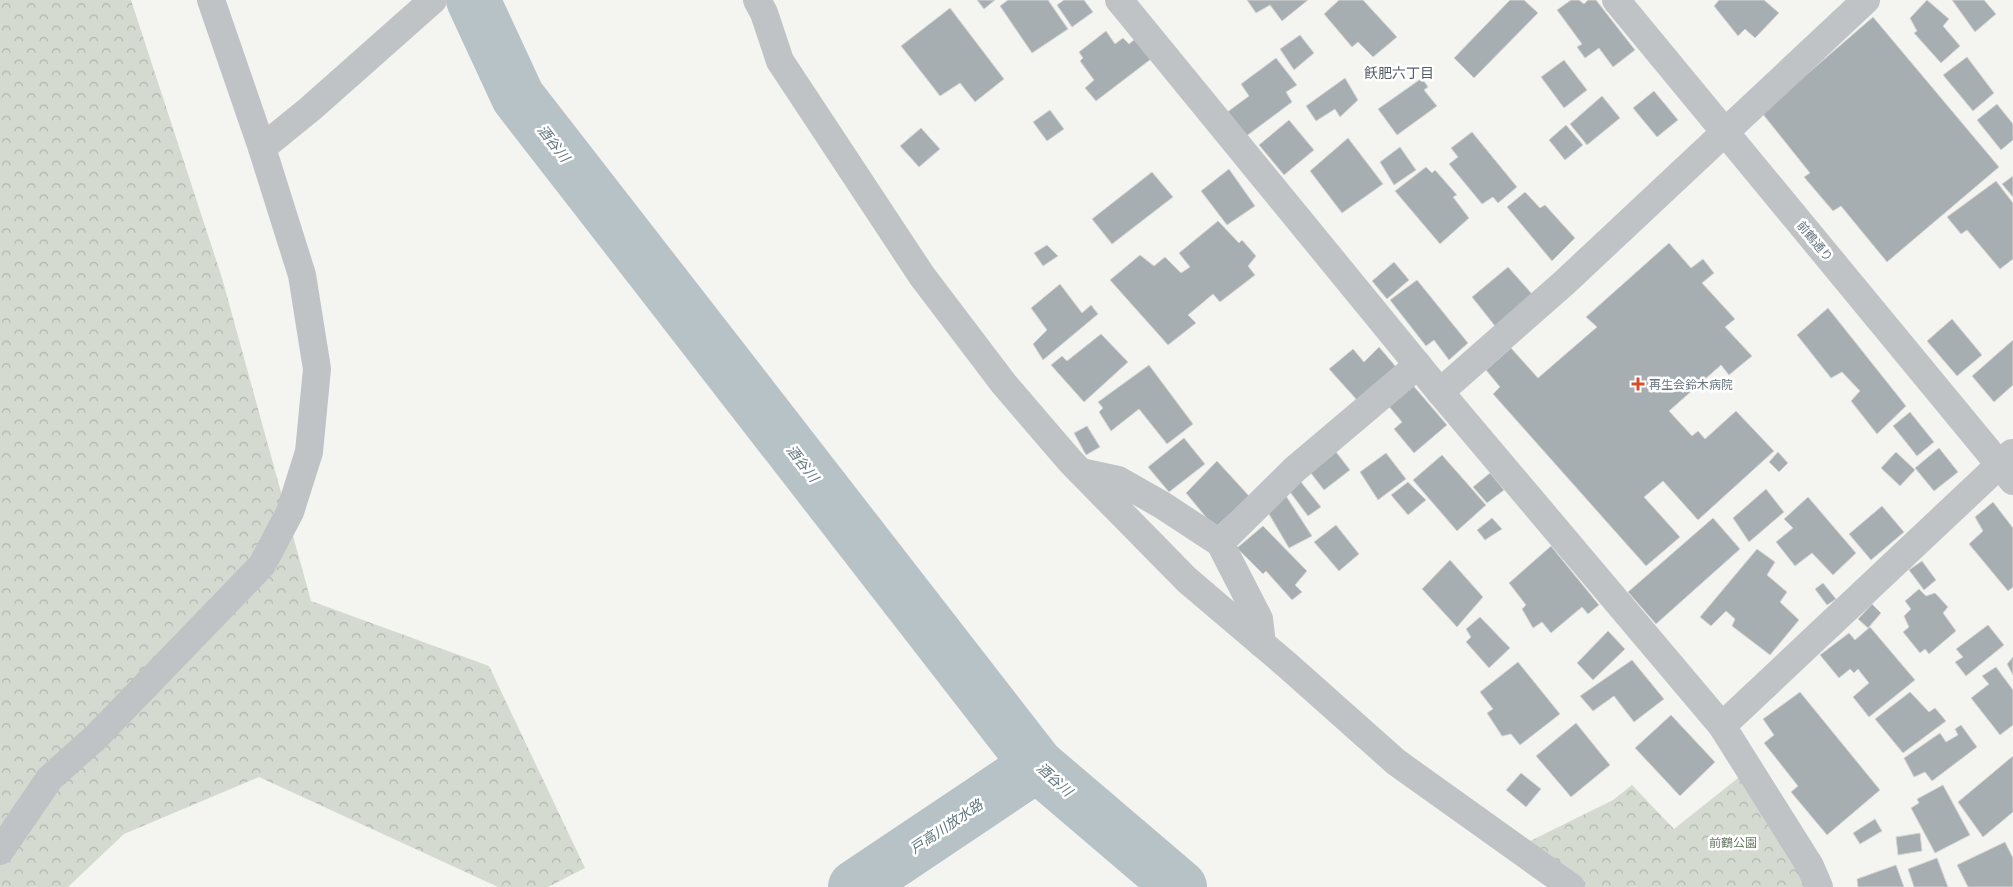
<svg xmlns="http://www.w3.org/2000/svg" width="2013" height="887" viewBox="0 0 2013 887" font-family="Manrope,'Noto Sans JP',sans-serif">
	<style>
		.forest { fill: url(#forest-crowns) }
		.lines { fill: none; stroke-linecap: round; stroke-linejoin: round }
		.river { stroke: #b7c2c6; stroke-width: 54 }
		.building { fill: #a6aeb2; stroke: #d5d5d3 }
		.minor { stroke: #bfc3c6; stroke-width: 28 }
		.poi-dot { fill: #d74e2c; stroke: #fff; stroke-width: 2 }
		.labels { text-anchor: middle; dominant-baseline: central; stroke-width: 5; stroke-linejoin: round; paint-order: stroke }
		.street-label { font-size: 12px; fill: #65747f; stroke: #fff }
		.poi-label { font-size: 12px; fill: #65747f; stroke: #fff; text-anchor: start }
		.park-label { font-size: 12px; fill: #687763; stroke: #fff }
		.neighbourhood-label { font-size: 14px; fill: #525d65; stroke: #fff }
		.water-label { font-size: 14px; font-style: italic; fill: #60767d; stroke: #fff }
	</style>
	<defs>
		<pattern id="forest-crowns" width="20" height="18" patternUnits="userSpaceOnUse" patternTransform="scale(1.25)"><rect width="20" height="18" fill="#d5dad1"/><path d="M2 6a3 3 0 1 1 6 0M12 15a3 3 0 1 1 6 0" fill="none" stroke="#b0b5af"/></pattern>
	</defs>
	<rect width="100%" height="100%" fill="#f4f4f0"/>
	<g class="forest">
		<polygon points="0,0 131,0 222,278 311,601 489,666 585,868 548,887 498,887 259,777 124,834 68,887 0,887"/>
		<polygon points="1743,774 1813,887 1576,887 1522,845 1613,800 1632,785 1674,829"/>
	</g>
	<g class="lines">
		<g class="river">
			<polyline points="473,0 518,97 1037,765 1180,887"/>
			<polyline points="855,887 1037,765"/>
		</g>
	</g>
	<g class="building">
		<polygon points="977,0 995,0 984,9"/>
		<polygon points="1008,0 1048,0 1068,29 1032,53 1000,6"/>
		<polygon points="1064,0 1084,0 1093,12 1072,27 1057,5"/>
		<polygon points="1247,0 1308,0 1282,21 1270,5 1256,13"/>
		<polygon points="1339,0 1363,0 1397,37 1373,57 1358,42 1352,47 1324,14"/>
		<polygon points="1510,0 1524,0 1538,13 1474,78 1454,58"/>
		<polygon points="1571,0 1579,0 1584,4 1588,0 1596,0 1635,50 1613,67 1599,48 1585,58 1577,47 1582,44 1557,10"/>
		<polygon points="1719,0 1764,0 1779,13 1755,38 1745,29 1738,36 1714,6"/>
		<polygon points="1927,0 1949,19 1943,26 1960,46 1941,63 1914,33 1917,31 1910,18"/>
		<polygon points="1952,0 1984,0 1996,14 1975,32"/>
		<polygon points="950,8 1004,79 975,102 960,83 940,96 901,46"/>
		<polygon points="1873,17 1999,167 1887,262 1841,206 1833,211 1804,177 1810,173 1762,113"/>
		<polygon points="1106,31 1115,44 1123,38 1129,44 1135,39 1151,59 1096,101 1085,88 1094,80 1080,61 1083,58 1079,52"/>
		<polygon points="1300,35 1314,53 1294,70 1280,49"/>
		<polygon points="1967,57 1994,93 1973,111 1943,75"/>
		<polygon points="1276,58 1297,85 1286,92 1292,102 1245,137 1226,113 1249,96 1241,84"/>
		<polygon points="1564,60 1587,90 1564,108 1541,77"/>
		<polygon points="1345,78 1358,100 1340,117 1335,109 1316,121 1306,106"/>
		<polygon points="1422,78 1428,87 1424,90 1437,106 1397,135 1378,109"/>
		<polygon points="1654,91 1678,120 1657,137 1633,108"/>
		<polygon points="1602,96 1620,118 1587,145 1570,124"/>
		<polygon points="1997,104 2013,124 2013,140 2001,150 1977,120"/>
		<polygon points="1050,110 1064,129 1047,141 1033,122"/>
		<polygon points="1289,120 1314,150 1284,175 1259,145"/>
		<polygon points="1566,125 1583,145 1565,160 1549,140"/>
		<polygon points="921,128 940,149 919,167 900,146"/>
		<polygon points="1472,132 1517,187 1498,203 1493,197 1482,204 1449,164 1458,157 1451,148"/>
		<polygon points="1348,138 1383,184 1342,213 1310,171"/>
		<polygon points="1400,147 1416,170 1394,185 1380,162"/>
		<polygon points="1426,167 1432,173 1435,170 1457,195 1453,197 1469,218 1440,244 1395,191"/>
		<polygon points="1229,169 1255,206 1227,225 1201,191"/>
		<polygon points="1152,172 1173,197 1112,244 1092,219"/>
		<polygon points="2013,176 2013,197 2002,184"/>
		<polygon points="1996,181 2013,203 2013,259 2000,269 1967,230 1961,234 1947,217"/>
		<polygon points="1525,192 1540,208 1545,205 1575,238 1552,261 1507,207"/>
		<polygon points="1218,221 1239,243 1242,240 1256,256 1248,266 1255,275 1220,302 1213,294 1188,315 1196,323 1168,345 1110,280 1140,255 1154,266 1165,257 1181,273 1190,267 1179,253"/>
		<polygon points="1669,243 1691,268 1703,259 1714,273 1702,283 1735,319 1725,327 1752,356 1729,375 1721,365 1669,411 1692,436 1698,431 1705,439 1736,411 1774,451 1698,520 1663,481 1644,497 1680,537 1646,566 1493,394 1500,387 1486,370 1511,348 1538,378 1597,327 1586,317"/>
		<polygon points="1047,245 1058,256 1043,266 1034,253"/>
		<polygon points="1394,262 1409,280 1387,299 1372,281"/>
		<polygon points="1508,267 1532,294 1495,326 1472,297"/>
		<polygon points="1417,280 1468,343 1449,360 1434,340 1426,346 1390,300"/>
		<polygon points="1060,284 1082,313 1091,305 1098,314 1043,360 1033,344 1047,330 1031,308"/>
		<polygon points="1828,308 1906,406 1877,434 1851,401 1860,391 1842,372 1831,378 1797,335"/>
		<polygon points="1952,319 1982,355 1957,376 1927,341"/>
		<polygon points="1101,334 1128,362 1084,402 1051,365 1062,356 1067,361"/>
		<polygon points="2013,340 2013,385 1994,402 1972,376"/>
		<polygon points="1379,347 1396,367 1357,400 1329,369 1353,349 1364,362"/>
		<polygon points="1149,365 1193,424 1167,444 1139,409 1111,431 1099,412 1103,408 1098,402"/>
		<polygon points="1411,383 1447,425 1414,453 1394,429 1402,422 1387,404"/>
		<polygon points="1910,412 1934,442 1917,456 1893,426"/>
		<polygon points="1087,426 1100,447 1086,455 1074,433"/>
		<polygon points="1184,438 1205,464 1169,492 1148,467"/>
		<polygon points="1333,448 1350,470 1324,490 1307,468"/>
		<polygon points="1939,448 1958,472 1934,491 1915,468"/>
		<polygon points="1778,452 1788,463 1779,472 1769,462"/>
		<polygon points="1896,452 1915,470 1900,486 1881,468"/>
		<polygon points="1386,453 1406,479 1378,500 1360,472"/>
		<polygon points="1442,455 1486,505 1457,531 1413,480"/>
		<polygon points="1217,461 1249,496 1215,528 1186,493"/>
		<polygon points="1490,473 1504,490 1487,503 1473,487"/>
		<polygon points="1297,477 1321,507 1308,516 1287,488"/>
		<polygon points="1408,482 1426,500 1408,515 1391,495"/>
		<polygon points="1766,489 1784,512 1749,542 1733,518"/>
		<polygon points="1286,496 1312,536 1289,548 1266,509"/>
		<polygon points="1808,497 1856,553 1833,575 1812,553 1795,566 1776,542 1793,528 1784,519"/>
		<polygon points="1993,502 2013,528 2013,587 2008,591 1969,544 1983,531 1975,517"/>
		<polygon points="1882,506 1904,532 1871,560 1849,534"/>
		<polygon points="1492,518 1502,529 1485,540 1477,530"/>
		<polygon points="1713,518 1740,549 1656,624 1628,592"/>
		<polygon points="1336,525 1359,554 1339,571 1314,542"/>
		<polygon points="1263,526 1307,571 1295,585 1302,592 1292,600 1266,571 1263,574 1237,548"/>
		<polygon points="1551,546 1599,605 1588,614 1582,607 1551,633 1542,622 1533,628 1522,609 1526,605 1509,583"/>
		<polygon points="1757,549 1775,562 1767,575 1787,592 1780,602 1799,620 1770,655 1732,626 1735,619 1726,611 1711,626 1700,617"/>
		<polygon points="1450,560 1483,597 1457,627 1422,589"/>
		<polygon points="1922,561 1936,580 1924,590 1909,570"/>
		<polygon points="1823,583 1836,599 1827,605 1815,589"/>
		<polygon points="1919,589 1926,596 1935,593 1948,607 1943,613 1956,631 1929,654 1925,649 1920,653 1903,632 1909,627 1904,616 1911,609 1905,601"/>
		<polygon points="1872,604 1881,613 1868,628 1858,619"/>
		<polygon points="1480,617 1510,648 1489,668 1466,642 1471,637 1466,629"/>
		<polygon points="1988,625 2004,645 1966,676 1955,662 1963,657 1956,649"/>
		<polygon points="1870,627 1915,680 1869,717 1853,697 1869,683 1858,669 1854,673 1850,669 1839,678 1820,655 1849,633 1855,640"/>
		<polygon points="1608,631 1625,649 1593,680 1577,663"/>
		<polygon points="2013,657 2013,675 2007,664"/>
		<polygon points="1632,660 1664,699 1634,722 1614,696 1593,711 1580,696"/>
		<polygon points="1518,662 1560,714 1520,745 1511,734 1502,736 1487,713 1493,709 1480,692"/>
		<polygon points="1996,667 2013,690 2013,725 2000,735 1971,698 1989,684 1982,676"/>
		<polygon points="1800,692 1880,790 1827,835 1791,792 1798,786 1764,743 1774,735 1763,719"/>
		<polygon points="1910,692 1929,712 1935,708 1946,721 1903,753 1875,719"/>
		<polygon points="1671,715 1715,762 1680,796 1635,748"/>
		<polygon points="1576,723 1610,765 1571,797 1536,756"/>
		<polygon points="1961,725 1977,747 1932,781 1925,772 1914,777 1904,758 1940,733 1946,742 1958,735 1955,729"/>
		<polygon points="2013,756 2013,812 1983,837 1958,802"/>
		<polygon points="1521,773 1541,789 1526,807 1506,790"/>
		<polygon points="1943,785 1970,835 1935,853 1911,808 1919,803 1917,799"/>
		<polygon points="1875,819 1882,831 1860,844 1853,833"/>
		<polygon points="1920,833 1922,851 1898,855 1896,837"/>
		<polygon points="2005,842 2013,858 2013,887 1968,887 1957,865"/>
		<polygon points="1937,858 1948,887 1914,887 1908,869"/>
		<polygon points="1896,865 1904,887 1858,887 1857,879"/>
	</g>
	<g class="lines">
		<g class="minor">
			<polyline points="757,0 764,13 780,61 922,276 1004,384 1071,462 1187,580 1287,665 1396,762 1571,887"/>
			<polyline points="1119,0 1440,392 1722,726 1810,866 1819,887"/>
			<polyline points="1616,0 2013,481"/>
			<polyline points="262,148 310,109 433,0"/>
			<polyline points="1440,392 1564,283 1866,0"/>
			<polyline points="1081,472 1118,480 1162,505 1220,543 1259,619 1262,644"/>
			<polyline points="1220,543 1295,469 1418,365"/>
			<polyline points="1722,726 2012,453"/>
			<polyline points="0,851 50,778 96,737 262,565 290,512 309,452 317,369 302,275 262,148 211,0"/>
		</g>
	</g>
	<path class="poi-dot" d="M1635.5 376.5h5v5h5v5h-5v5h-5v-5h-5v-5h5z"/>
	<g class="labels">
		<g class="street-label">
			<text transform="translate(1815 241) rotate(50)">前鶴通り</text>
		</g>
		<g class="poi-label">
			<text x="1649" y="384">再生会鈴木病院</text>
		</g>
		<g class="park-label">
			<text x="1733" y="842">前鶴公園</text>
		</g>
		<g class="neighbourhood-label">
			<text x="1399" y="72">飫肥六丁目</text>
		</g>
		<g class="water-label">
			<text transform="translate(554 143) rotate(52)">酒谷川</text>
			<text transform="translate(803 463) rotate(52)">酒谷川</text>
			<text transform="translate(1055 779) rotate(42)">酒谷川</text>
			<text transform="translate(946 826) rotate(-34)">戸高川放水路</text>
		</g>
	</g>
</svg>
